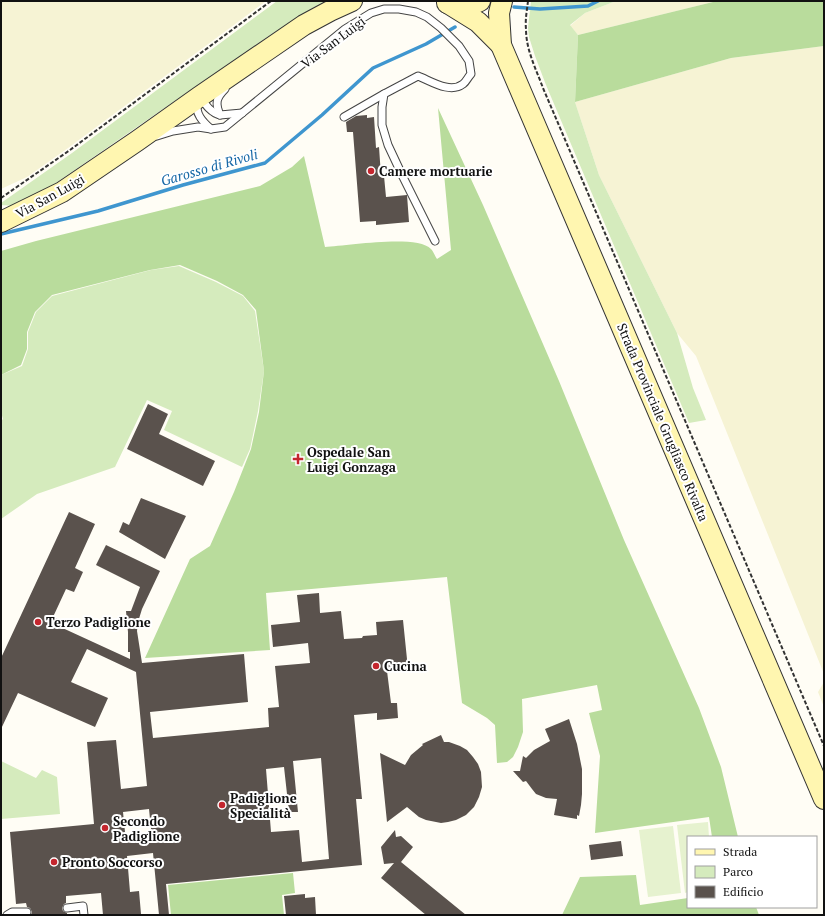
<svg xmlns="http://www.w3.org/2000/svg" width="825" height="916" viewBox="0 0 825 916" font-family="'PT Serif',serif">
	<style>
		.farmland { fill: #f6f3d4 }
		.green { fill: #d5ebbd }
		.forest { fill: #b9dc9c }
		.pitch { fill: #e6f2cf }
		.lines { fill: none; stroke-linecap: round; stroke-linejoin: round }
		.stream { stroke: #3f96cf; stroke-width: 3.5 }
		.building { fill: #5a524d; fill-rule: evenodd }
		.lane-casing { stroke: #444; stroke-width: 9 }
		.secondary-casing { stroke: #333; stroke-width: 22 }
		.path { stroke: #333; stroke-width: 2; stroke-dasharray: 4 2; stroke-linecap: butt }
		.lane { stroke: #fff; stroke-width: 7 }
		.secondary { stroke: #fff6b0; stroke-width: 20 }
		.poi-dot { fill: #c4262e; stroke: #fff; stroke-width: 1.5 }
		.labels { text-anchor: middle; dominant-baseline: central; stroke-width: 4; stroke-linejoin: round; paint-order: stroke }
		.street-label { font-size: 13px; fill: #111; stroke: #fff }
		.poi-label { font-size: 13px; font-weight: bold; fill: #111; stroke: #fff; text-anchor: start }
		.water-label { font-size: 14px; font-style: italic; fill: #1768a6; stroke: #fff }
	</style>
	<rect width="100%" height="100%" fill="#fffdf5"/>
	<g class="farmland">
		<polygon points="1,1 266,1 68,148 27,177 1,189"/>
		<polygon points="616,1 717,1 578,35 570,26 585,13"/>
		<polygon points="824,46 824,674 696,356 677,333 599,175 575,102 731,58"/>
		<polygon points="824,682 824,707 818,692"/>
	</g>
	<g class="green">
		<polygon points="277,1 335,1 297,19 273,33 40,194 14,206 1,205 1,203 72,153"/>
		<polygon points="531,1 616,1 585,13 570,25 578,35 575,102 599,175 677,333 693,388 706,420 689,423 546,85 535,56 529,37 528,28"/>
		<polygon points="179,266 216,282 243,296 255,311 264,371 258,411 250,449 242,467 164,430 172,411 147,400 115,467 37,494 1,519 1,421 3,419 1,412 1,375 22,366 28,349 28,332 36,312 52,296 151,270"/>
		<polygon points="1,761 36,778 42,770 57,777 60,814 1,819"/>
	</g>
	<g class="forest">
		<polygon points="717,1 824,1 824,46 731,58 575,102 578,35"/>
		<path d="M 438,108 L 483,205 L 559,381 L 624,540 L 699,708 L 721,767 L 738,837 L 712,837 L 709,817 L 595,833 L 600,756 L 589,713 L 602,710 L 597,685 L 522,699 L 523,732 L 518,747 L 513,757 L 507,762 L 497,763 L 495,725 L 487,718 L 462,703 L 447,577 L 266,593 L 270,650 L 145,658 L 190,559 L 210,546 L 234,492 L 251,449 L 259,412 L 264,371 L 256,310 L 243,295 L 217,281 L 180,265 L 150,270 L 52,295 L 35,312 L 27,332 L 27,349 L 21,365 L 1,375 L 1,251 L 36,241 L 260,186 L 292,167 L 304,156 L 325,247 C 346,246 417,234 431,249 C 433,251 435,256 437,259 L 451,250 Z"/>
		<polygon points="293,873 295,893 282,895 284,915 171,915 168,885"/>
		<polygon points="636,875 640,905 688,898 688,907 756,907 759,915 562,915 580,877"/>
	</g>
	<g class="pitch">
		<polygon points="708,822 709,837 688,837 688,892 685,893 677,825"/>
		<polygon points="673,826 681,893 648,897 639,830"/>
	</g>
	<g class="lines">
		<g class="stream">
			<polyline points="514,7 540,9 588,6 598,1"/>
			<polyline points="1,234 98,211 183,185 265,163 322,115 373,68 426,44 455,27"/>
		</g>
	</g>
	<g class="building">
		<polygon points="367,115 367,118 374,117 376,148 379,147 381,176 384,176 386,197 407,195 409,222 376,225 376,221 360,222 353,132 347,132 346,122 356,116"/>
		<polygon points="148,404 168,414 159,434 215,461 203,486 127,449"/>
		<polygon points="141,498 186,516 165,559 119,532 123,522 129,525"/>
		<path d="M 69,512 L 95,524 L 75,568 L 83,572 L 74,592 L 66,589 L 53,617 L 59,619 L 56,625 L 130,659 L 130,652 L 128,652 L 128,632 L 126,611 L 131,611 L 140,587 L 96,565 L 106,545 L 160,571 L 142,609 L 138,622 L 137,631 L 142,663 L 244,654 L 248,702 L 150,712 L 153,738 L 269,727 L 268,708 L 279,707 L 275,666 L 310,663 L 308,643 L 273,647 L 271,625 L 300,622 L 297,595 L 319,593 L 320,613 L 341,611 L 344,639 L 362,638 L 363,636 L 377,635 L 376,622 L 403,620 L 408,669 L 387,671 L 391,703 L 397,703 L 398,718 L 377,720 L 377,713 L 354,715 L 362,799 L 356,799 L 362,865 L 166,884 L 169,915 L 159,915 L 153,853 L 127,856 L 130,892 L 139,891 L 141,914 L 103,915 L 101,893 L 66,896 L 66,903 L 64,904 L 62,908 L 63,911 L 67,913 L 67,915 L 31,915 L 32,912 L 30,908 L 27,907 L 26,903 L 16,904 L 10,832 L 94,824 L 87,742 L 116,740 L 121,789 L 147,786 L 136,672 L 87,649 L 71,682 L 108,698 L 95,727 L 18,693 L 1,729 L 1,658 ZM 321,758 L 329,859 L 302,862 L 299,830 L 271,832 L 266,769 L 284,767 L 289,812 L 298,812 L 293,761 ZM 149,809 L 152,839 L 126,842 L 123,812 Z"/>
		<polygon points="569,719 577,744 582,769 582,794 581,805 579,816 577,815 577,819 554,815 557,799 546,798 536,794 532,789 526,781 523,782 513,771 520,771 523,756 526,758 534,750 550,741 545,729"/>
		<polygon points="441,735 444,742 449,742 460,746 467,750 473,757 478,764 481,772 482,787 479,797 474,807 466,815 456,820 448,822 441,823 426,820 419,817 407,807 387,822 380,753 405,765 411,755 423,745 422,744"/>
		<polygon points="395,830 396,837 401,836 413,847 401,862 466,915 426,915 381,878 394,863 384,864 381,847"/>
		<polygon points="621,841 623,856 591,860 589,845"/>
		<polygon points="305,894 305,898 315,897 316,915 286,915 284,896"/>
	</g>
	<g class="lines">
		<defs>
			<g id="lane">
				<path d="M 200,97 C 205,104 211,113 220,115 L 242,113"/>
				<path d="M 198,102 C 194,113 203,122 211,129"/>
				<path d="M 220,115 C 215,103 216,98 225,89"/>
				<polyline points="344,117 384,94"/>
				<path d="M 157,136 L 173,131 L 198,127 L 211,129 L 225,127 L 345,29 L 371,13 L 384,9 L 399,9 L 416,12 L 427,17 L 441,28 L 459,46 L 469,61 L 471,74 C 468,77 466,82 463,84 C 450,94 431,81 418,76 L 384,94 L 382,107 L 382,125 L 388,145 L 403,177 L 435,241"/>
				<polyline points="67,908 83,906 84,915"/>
				<polyline points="7,915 12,912 27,912"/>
			</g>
			<g id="secondary">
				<polyline points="502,1 499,13 501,45 824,799"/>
				<polyline points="447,3 471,5 480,1"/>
				<polyline points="449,4 478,22 501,45"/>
				<polyline points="1,222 62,192 137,141 199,97 304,25 330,11 352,1"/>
			</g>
		</defs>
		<use href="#lane" class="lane-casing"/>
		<use href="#secondary" class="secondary-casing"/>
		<g class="path">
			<path d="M 528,1 C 527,10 525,20 526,29 C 526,50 536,69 543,88 L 824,746"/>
			<polyline points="1,198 70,150 271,1"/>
		</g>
		<use href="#lane" class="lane"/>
		<use href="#secondary" class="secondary"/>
	</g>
	<g class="poi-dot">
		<circle cx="371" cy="171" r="4"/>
		<path d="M296 453h4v4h4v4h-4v4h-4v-4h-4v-4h4z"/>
		<circle cx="38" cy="622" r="4"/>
		<circle cx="376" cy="666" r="4"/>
		<circle cx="222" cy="805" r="4"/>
		<circle cx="105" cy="828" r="4"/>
		<circle cx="54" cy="862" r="4"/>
	</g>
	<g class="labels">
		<g class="street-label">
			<text transform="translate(333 42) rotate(-37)">Via San Luigi</text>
			<text transform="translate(50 196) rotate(-29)">Via San Luigi</text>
			<text transform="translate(663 422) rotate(67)">Strada Provinciale Grugliasco Rivalta</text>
		</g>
		<g class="poi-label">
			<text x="379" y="171">Camere mortuarie</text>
			<text x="307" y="452">Ospedale San<tspan x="307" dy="15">Luigi Gonzaga</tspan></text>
			<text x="46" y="622">Terzo Padiglione</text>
			<text x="384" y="666">Cucina</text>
			<text x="230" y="798">Padiglione<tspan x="230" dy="15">Specialità</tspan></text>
			<text x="113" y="821">Secondo<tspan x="113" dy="15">Padiglione</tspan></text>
			<text x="62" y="862">Pronto Soccorso</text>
		</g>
		<g class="water-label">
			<text transform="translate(209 167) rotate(-16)">Garosso di Rivoli</text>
		</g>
	</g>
	<rect width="825" height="916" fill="none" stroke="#111111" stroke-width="4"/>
	<rect x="687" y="836" width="130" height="72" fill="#ffffff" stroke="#a0a0a0"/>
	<rect x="695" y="849" width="20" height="6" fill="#fff6b0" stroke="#a0a0a0"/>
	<text x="723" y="856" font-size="12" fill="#111111">Strada</text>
	<rect x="695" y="866" width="20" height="12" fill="#d5ebbd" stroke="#a0a0a0"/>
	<text x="723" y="876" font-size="12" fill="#111111">Parco</text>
	<rect x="695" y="886" width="20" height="12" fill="#5a524d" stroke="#a0a0a0"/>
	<text x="723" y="896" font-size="12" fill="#111111">Edificio</text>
</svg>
